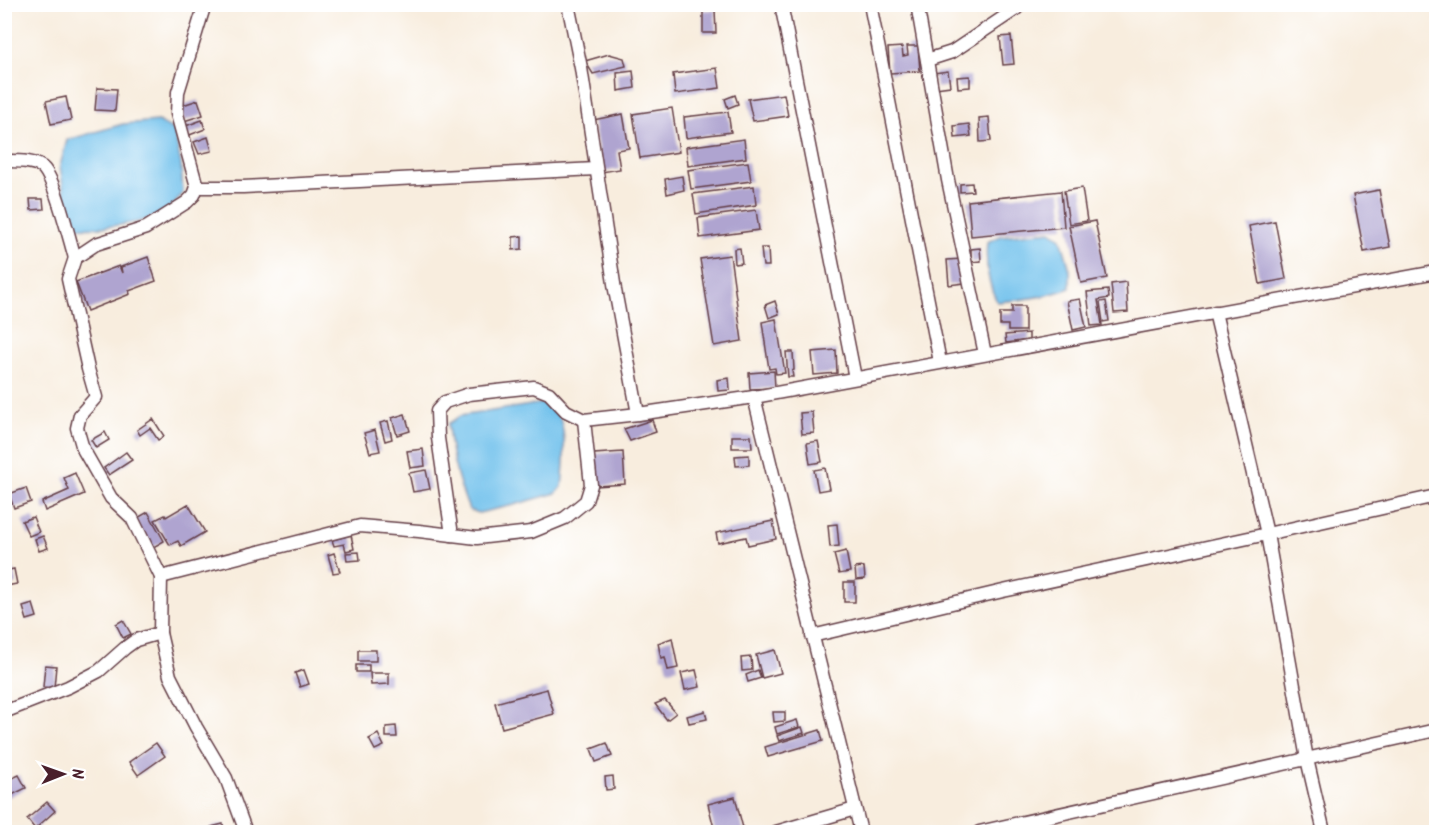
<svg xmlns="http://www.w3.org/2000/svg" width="1441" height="837" viewBox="0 0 1441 837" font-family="Kalam,sans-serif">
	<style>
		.water { fill: #71c1ec; stroke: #5e708c; stroke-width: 1.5 }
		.building { fill: #afa4d0 }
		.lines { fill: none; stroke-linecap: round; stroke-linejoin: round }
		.street-casing { stroke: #643e46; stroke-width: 15 }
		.street { stroke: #fff; stroke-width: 12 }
	</style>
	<rect width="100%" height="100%" fill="#fff"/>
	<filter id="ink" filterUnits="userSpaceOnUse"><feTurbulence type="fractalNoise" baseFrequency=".0167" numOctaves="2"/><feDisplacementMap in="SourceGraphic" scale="12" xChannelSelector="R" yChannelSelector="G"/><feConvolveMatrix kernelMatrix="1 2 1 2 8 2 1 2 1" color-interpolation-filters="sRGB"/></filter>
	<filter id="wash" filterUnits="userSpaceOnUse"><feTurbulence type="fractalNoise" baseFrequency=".008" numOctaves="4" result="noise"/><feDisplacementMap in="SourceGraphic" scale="24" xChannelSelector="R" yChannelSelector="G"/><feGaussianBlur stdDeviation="1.35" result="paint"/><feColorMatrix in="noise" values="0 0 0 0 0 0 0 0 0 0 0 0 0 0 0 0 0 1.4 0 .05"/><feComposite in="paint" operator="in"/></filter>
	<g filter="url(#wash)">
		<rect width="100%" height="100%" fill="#f8edde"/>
		<g class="water">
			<path d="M 158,121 L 174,130 L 181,164 L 183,193 C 178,199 174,206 168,210 C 147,224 100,229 75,227 L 65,200 L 60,166 L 67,140 L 123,124 Z"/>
			<path d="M 1051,231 L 1061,238 L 1070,270 L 1070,288 C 1046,297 1023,300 997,302 C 987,282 985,263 987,242 L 1001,236 Z"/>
			<path d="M 543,403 C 547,405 553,407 555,410 C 568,424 564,469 562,487 L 556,493 L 514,505 L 479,513 L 469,510 C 458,482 450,454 448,424 L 460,416 Z"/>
		</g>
		<g id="blocks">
			<g class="building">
				<polygon points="703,10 715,10 716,33 703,33"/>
				<polygon points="1011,36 1014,64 1003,65 1000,37"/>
				<polygon points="907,46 918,46 920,71 890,73 888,48 902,47 903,56 908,55"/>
				<polygon points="609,54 624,58 626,66 593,74 585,61"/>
				<polygon points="717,68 720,88 675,94 673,74"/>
				<polygon points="633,71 635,88 618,91 617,73"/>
				<polygon points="948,71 950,86 936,88 934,73"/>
				<polygon points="970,76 970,87 958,88 957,77"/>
				<polygon points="97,88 117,89 115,111 95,110"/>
				<polygon points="784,94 788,116 753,121 748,99"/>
				<polygon points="735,95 738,104 728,108 725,99"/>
				<polygon points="66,97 71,120 51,124 46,101"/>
				<polygon points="198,100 203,115 184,121 180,106"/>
				<polygon points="672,108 679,152 640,158 633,114"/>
				<polygon points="728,112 731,132 686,138 684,117"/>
				<polygon points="623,114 629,148 617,150 620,169 602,172 593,120"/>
				<polygon points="989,117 991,141 980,142 979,118"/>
				<polygon points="202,120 205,129 187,136 183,127"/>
				<polygon points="969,124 971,136 955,138 954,126"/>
				<polygon points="208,137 212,151 199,154 194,142"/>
				<polygon points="744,139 746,158 688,166 686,147"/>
				<polygon points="748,162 751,181 691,189 688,170"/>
				<polygon points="682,176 684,190 667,194 665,179"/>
				<polygon points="972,183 973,191 960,192 960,184"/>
				<polygon points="754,186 756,205 696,214 693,194"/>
				<polygon points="1082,188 1087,221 1069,224 1064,191"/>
				<polygon points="1379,190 1390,247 1364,252 1353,195"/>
				<polygon points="1061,191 1064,227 971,236 968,201"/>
				<polygon points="30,199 43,199 44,209 31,210"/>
				<polygon points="756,210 759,230 700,238 698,218"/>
				<polygon points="1095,221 1107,278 1081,283 1069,226"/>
				<polygon points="1275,221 1286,279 1260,284 1249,226"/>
				<polygon points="522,236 522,249 513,250 513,237"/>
				<polygon points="740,248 742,263 735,264 734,249"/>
				<polygon points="761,248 768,248 769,266 763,266"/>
				<polygon points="980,248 981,261 971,262 971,249"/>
				<polygon points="730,255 742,341 714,346 700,259"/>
				<polygon points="148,257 156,281 129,291 130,294 87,311 76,282 119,266 122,273 121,267"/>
				<polygon points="962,259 964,283 949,285 947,260"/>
				<polygon points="1126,282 1128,312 1114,313 1111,284"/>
				<polygon points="1108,290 1109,298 1098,300 1102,325 1091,326 1087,292"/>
				<polygon points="1080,299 1086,327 1073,330 1067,301"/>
				<polygon points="775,301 779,314 769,318 765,305"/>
				<polygon points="1106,301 1109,321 1103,322 1100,302"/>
				<polygon points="1012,306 1025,306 1025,331 1008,331 1008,325 1000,325 1000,313 1012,313"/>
				<polygon points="776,319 785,373 776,374 775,368 769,369 762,322"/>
				<polygon points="1029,333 1029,340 1006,343 1005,335"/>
				<polygon points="836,350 837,373 814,375 812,352"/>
				<polygon points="786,352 793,352 794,370 792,371 793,377 788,377"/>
				<polygon points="774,371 775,388 750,389 749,373"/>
				<polygon points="729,378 730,390 718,391 717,380"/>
				<polygon points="812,412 814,433 802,434 800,413"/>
				<polygon points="405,414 410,431 397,435 392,418"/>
				<polygon points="153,419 164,436 158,440 150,428 140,435 137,430"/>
				<polygon points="652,420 656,432 630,441 624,429"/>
				<polygon points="388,421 392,439 385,441 380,423"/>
				<polygon points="375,430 380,451 370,453 364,433"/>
				<polygon points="105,432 109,440 96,448 91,440"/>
				<polygon points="732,436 751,436 752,448 732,448"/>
				<polygon points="818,441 822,462 810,464 807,443"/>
				<polygon points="423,449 425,466 410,468 407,451"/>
				<polygon points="126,452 132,460 109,475 104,468"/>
				<polygon points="623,452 625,484 597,486 594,454"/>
				<polygon points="749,455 749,465 736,466 735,456"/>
				<polygon points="825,468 829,489 818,491 814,470"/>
				<polygon points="426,470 430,489 413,492 409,473"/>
				<polygon points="75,473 84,494 45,511 42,502 69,490 64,478"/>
				<polygon points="26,488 31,502 14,508 9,494"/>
				<polygon points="188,504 205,532 181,546 178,541 170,545 155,520 165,515 166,517"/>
				<polygon points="148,512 164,541 150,549 134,520"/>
				<polygon points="33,517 39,532 29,536 22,521"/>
				<polygon points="773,521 776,539 748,545 746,537 718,543 716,533"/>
				<polygon points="837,524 839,546 830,547 828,525"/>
				<polygon points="351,535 354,549 346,551 344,544 334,546 332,540"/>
				<polygon points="43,536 48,548 39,551 35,539"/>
				<polygon points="846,551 850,572 839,574 834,554"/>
				<polygon points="359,552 360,560 347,561 346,553"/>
				<polygon points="334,553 340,572 333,573 328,555"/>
				<polygon points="864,567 865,579 856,580 855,568"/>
				<polygon points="14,569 17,584 6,586 4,571"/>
				<rect x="844" y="582" width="11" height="20"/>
				<polygon points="33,604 37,617 27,620 23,607"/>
				<polygon points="123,620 131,634 123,638 116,624"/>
				<polygon points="672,638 678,668 668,670 665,657 661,658 658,643"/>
				<rect x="358" y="650" width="18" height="11"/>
				<polygon points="775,650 781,673 762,678 756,655"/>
				<polygon points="751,657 752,670 742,671 741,658"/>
				<polygon points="45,665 56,666 54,688 43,687"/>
				<rect x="356" y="665" width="13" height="7"/>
				<polygon points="304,670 309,684 300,687 295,673"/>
				<polygon points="696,670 700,687 685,690 681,673"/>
				<polygon points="758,670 761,678 748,682 746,675"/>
				<polygon points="370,673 389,673 389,684 371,685"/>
				<polygon points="547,689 554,714 502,728 495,703"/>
				<polygon points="665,700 676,713 667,720 655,704"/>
				<polygon points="705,711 707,719 689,723 687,716"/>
				<polygon points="773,712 785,712 785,721 774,722"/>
				<polygon points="797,720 799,727 777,734 775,727"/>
				<polygon points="396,726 397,737 386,737 386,727"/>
				<polygon points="802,727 804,733 779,741 777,736"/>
				<polygon points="820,730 823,741 768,757 765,747"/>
				<polygon points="378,734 384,746 375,750 369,739"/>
				<polygon points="156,743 165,756 138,775 129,762"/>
				<polygon points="607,743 612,756 596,762 591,749"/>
				<polygon points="19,775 26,788 4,799 4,782"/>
				<polygon points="613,776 614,789 606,790 605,777"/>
				<polygon points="735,797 744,832 715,832 708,804"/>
				<polygon points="47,802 55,811 35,829 27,819"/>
				<polygon points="223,824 225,832 212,832 211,827"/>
			</g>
		</g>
	</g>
	<g filter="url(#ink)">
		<use href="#blocks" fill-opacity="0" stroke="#643e46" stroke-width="1.5"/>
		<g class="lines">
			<defs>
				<g id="street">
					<polyline points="205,4 178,92 177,114 197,187 194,195 187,202 146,228 96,244 75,258 68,279 88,369 96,397 80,415 77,428 83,449 111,498 132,518 161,577 160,633 170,676 196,727 226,778 246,832"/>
					<polyline points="568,4 581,68 615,290 638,414 754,397 861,832"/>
					<polyline points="781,4 855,378"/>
					<polyline points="870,4 940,362"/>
					<polyline points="917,4 948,180 985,354"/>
					<polyline points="927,60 952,52 1016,9 1021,4"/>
					<path d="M 4,161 C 16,161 36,160 44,169 C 56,183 69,238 75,258"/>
					<polyline points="197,187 243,187 596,169"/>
					<polyline points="1215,312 1267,534 1307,759 1324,832"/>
					<polyline points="754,397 1436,272"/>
					<polyline points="452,535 438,438 437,411 445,402 469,394 534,387 549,393 566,411 584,420"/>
					<polyline points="161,577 360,526 419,531 477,538 531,532 565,518 586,501 591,485 584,420 638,414"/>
					<polyline points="812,636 1003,591 1267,534 1436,496"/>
					<polyline points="4,712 68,687 99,671 125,648 136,640 160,633"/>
					<polyline points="776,832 855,809"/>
					<polyline points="979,832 1436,730"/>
				</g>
			</defs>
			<use href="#street" class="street-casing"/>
			<use href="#street" class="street"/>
		</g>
	</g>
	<rect width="1441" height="837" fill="none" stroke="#fff" stroke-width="24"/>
	<g transform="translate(63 774) rotate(89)" stroke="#ffffff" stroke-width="4.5" paint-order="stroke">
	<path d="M0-4.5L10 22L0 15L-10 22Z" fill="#4a1f2b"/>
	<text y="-9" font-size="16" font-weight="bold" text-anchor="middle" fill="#4a1f2b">N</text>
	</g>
</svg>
